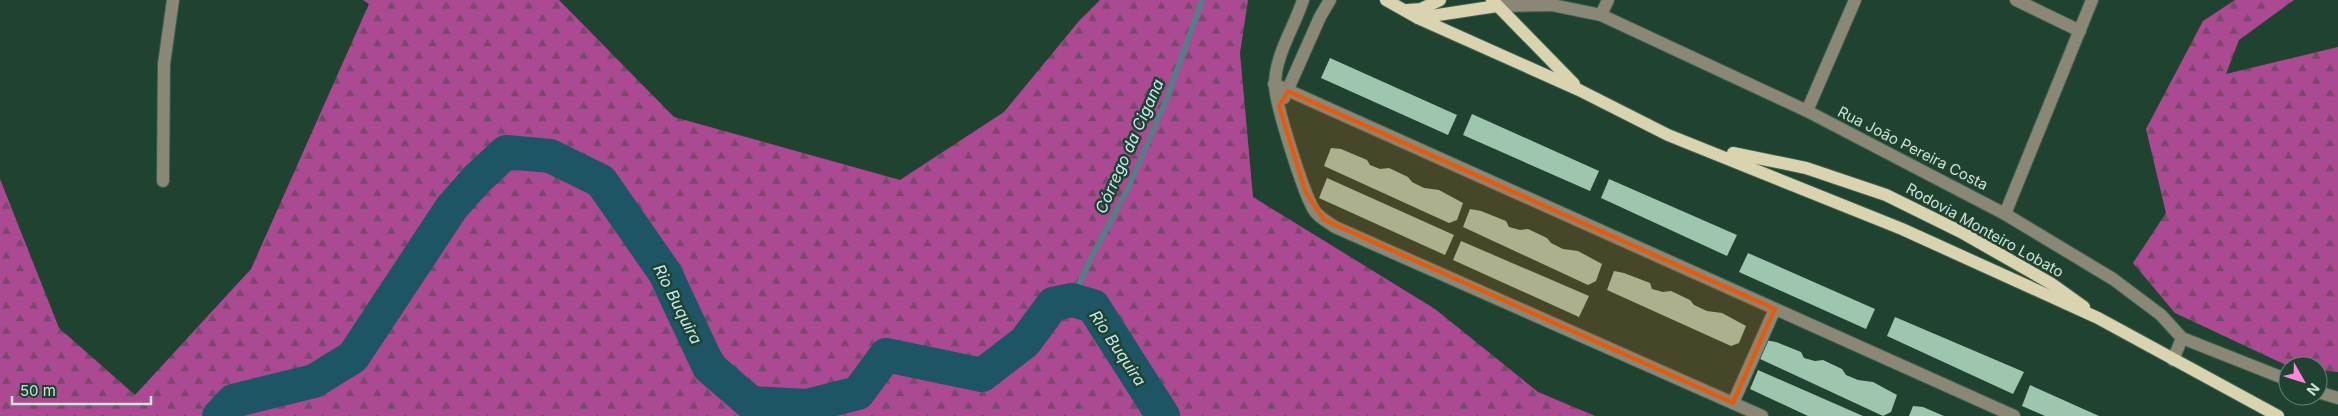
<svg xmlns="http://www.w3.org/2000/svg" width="2338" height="416" viewBox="0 0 2338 416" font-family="Inter,sans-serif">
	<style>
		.forest { fill: url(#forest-firs) }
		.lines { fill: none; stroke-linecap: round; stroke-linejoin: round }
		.stream { stroke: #537f86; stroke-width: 5.5 }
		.river { stroke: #1e5564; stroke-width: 34 }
		.building { fill: #9ec6ae }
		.minor-casing { stroke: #3e604e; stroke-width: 14 }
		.major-casing { stroke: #3e604e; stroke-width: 14 }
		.minor { stroke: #8a8776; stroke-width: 12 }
		.major { stroke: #d9d3b0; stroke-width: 12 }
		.marked { fill: #e8590c; fill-opacity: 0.2; stroke: #e8590c; stroke-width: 4; stroke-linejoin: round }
		.labels { text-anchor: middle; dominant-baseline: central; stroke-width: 5; stroke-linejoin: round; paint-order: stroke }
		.street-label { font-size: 15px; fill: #cee2d6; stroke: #1f4330 }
		.water-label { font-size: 16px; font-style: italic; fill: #c7e8f2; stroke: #1f4330 }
	</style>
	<defs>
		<pattern id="forest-firs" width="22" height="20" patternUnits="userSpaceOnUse" patternTransform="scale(1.25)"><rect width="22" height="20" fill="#ab4a92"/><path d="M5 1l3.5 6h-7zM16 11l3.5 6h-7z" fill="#7a476d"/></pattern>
	</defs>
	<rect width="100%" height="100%" fill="#1f4330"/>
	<g class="forest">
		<polygon points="363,0 559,0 674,117 900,180 1004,112 1079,21 1100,0 1248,0 1240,53 1253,197 1435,309 1538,392 1595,416 0,416 0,179 59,328 135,395 251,269 369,4"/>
		<polygon points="2235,0 2294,0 2239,40 2226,74 2338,47 2338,372 2318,370 2318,366 2288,366 2175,313 2133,263 2166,213 2146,129 2203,21"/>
	</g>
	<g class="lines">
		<polyline class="stream" points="1072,300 1090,260 1129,186 1167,98 1202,0"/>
		<polyline class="river" points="219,416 233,401 314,381 353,357 452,207 477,179 506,152 550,156 601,181 665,273 709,367 751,403 807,406 858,393 886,355 982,375 1025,342 1053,304 1072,300 1093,306 1163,416"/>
	</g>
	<g class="building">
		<polygon points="1330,58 1457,115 1448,135 1321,78"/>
		<polygon points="1472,114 1599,171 1590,191 1463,135"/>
		<polygon points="1331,148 1341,149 1367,160 1370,165 1380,169 1389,168 1408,177 1412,182 1424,188 1439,190 1463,203 1457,220 1449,223 1324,166"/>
		<polygon points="1327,178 1454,235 1445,255 1319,198"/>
		<polygon points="1609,179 1737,235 1727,256 1601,198"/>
		<polygon points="1470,209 1481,211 1506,221 1509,227 1520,230 1528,229 1547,238 1551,243 1563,249 1578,251 1602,264 1596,281 1588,285 1463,227"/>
		<polygon points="1461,241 1589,296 1579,317 1453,260"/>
		<polygon points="1748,253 1875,309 1866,329 1739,272"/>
		<polygon points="1614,271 1624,273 1650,283 1652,289 1663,292 1671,291 1690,300 1694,305 1707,311 1722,313 1746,326 1739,343 1731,346 1607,290"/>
		<polygon points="1895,317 2024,372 2013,394 1887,336"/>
		<polygon points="1765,340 1776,342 1801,352 1804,358 1815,361 1823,360 1842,369 1846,375 1858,380 1873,382 1897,395 1891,412 1883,416 1758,358"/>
		<polygon points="1758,370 1863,416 1808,416 1750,389"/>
		<polygon points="2030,385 2099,416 2045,416 2022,406"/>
		<polygon points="1913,406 1923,407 1944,416 1909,416"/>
	</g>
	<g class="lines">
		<defs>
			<g id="minor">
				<path d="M 1303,0 C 1294,28 1276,53 1275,83 C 1274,102 1304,194 1314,210 C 1319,218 1328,222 1335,227 L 1762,416"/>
				<polyline points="2016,0 2080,31"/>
				<polyline points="1497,6 1552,5 1601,15 1807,111 2005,214 2113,279 2161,315 2182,338 2288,380"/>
				<polyline points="1601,15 1608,0"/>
				<polyline points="1274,84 2014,416"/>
				<polyline points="1284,98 1320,17 1330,0"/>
				<polyline points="1807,111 1855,0"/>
				<polyline points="163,181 164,64 173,0"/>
				<polyline points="2005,214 2092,0"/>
				<polyline points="2173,360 2182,338"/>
				<polyline points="2318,392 2338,398"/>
				<polyline points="1733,403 1775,309"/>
			</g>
			<g id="major">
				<polyline points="1386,0 1418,18 1579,90 1668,135 1902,229 2098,318 2278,416"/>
				<polyline points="1492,0 1574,84"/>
				<polyline points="1408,10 1421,9 1440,0"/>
				<polyline points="1418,18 1497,6"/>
				<polyline points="1733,153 1806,168 1886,195 1961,232 2052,284 2084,307"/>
			</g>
		</defs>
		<use href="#minor" class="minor-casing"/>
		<use href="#major" class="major-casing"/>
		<use href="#minor" class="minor"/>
		<use href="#major" class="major"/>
	</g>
	<path class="marked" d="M 1288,91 L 1775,309 L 1733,403 L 1324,220 L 1305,191 L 1279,106 Z"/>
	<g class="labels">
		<g class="street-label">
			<text transform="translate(1913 148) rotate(27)">Rua João Pereira Costa</text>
			<text transform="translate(1985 230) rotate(29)">Rodovia Monteiro Lobato</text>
		</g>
		<g class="water-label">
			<text transform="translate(1129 146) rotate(-66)">Córrego da Cigana</text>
			<text transform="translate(678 304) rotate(63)">Rio Buquira</text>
			<text transform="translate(1118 348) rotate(56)">Rio Buquira</text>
		</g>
	</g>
	<g transform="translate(2303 381) rotate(129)"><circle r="24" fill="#1f4330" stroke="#658372"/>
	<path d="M0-4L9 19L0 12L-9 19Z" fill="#ff85de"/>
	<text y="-8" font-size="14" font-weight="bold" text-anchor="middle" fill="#cee2d6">N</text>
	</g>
	<path d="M12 396v8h139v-8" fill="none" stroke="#cee2d6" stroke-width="2.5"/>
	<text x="20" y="396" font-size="15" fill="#cee2d6" stroke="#1f4330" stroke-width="4" paint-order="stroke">50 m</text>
</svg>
